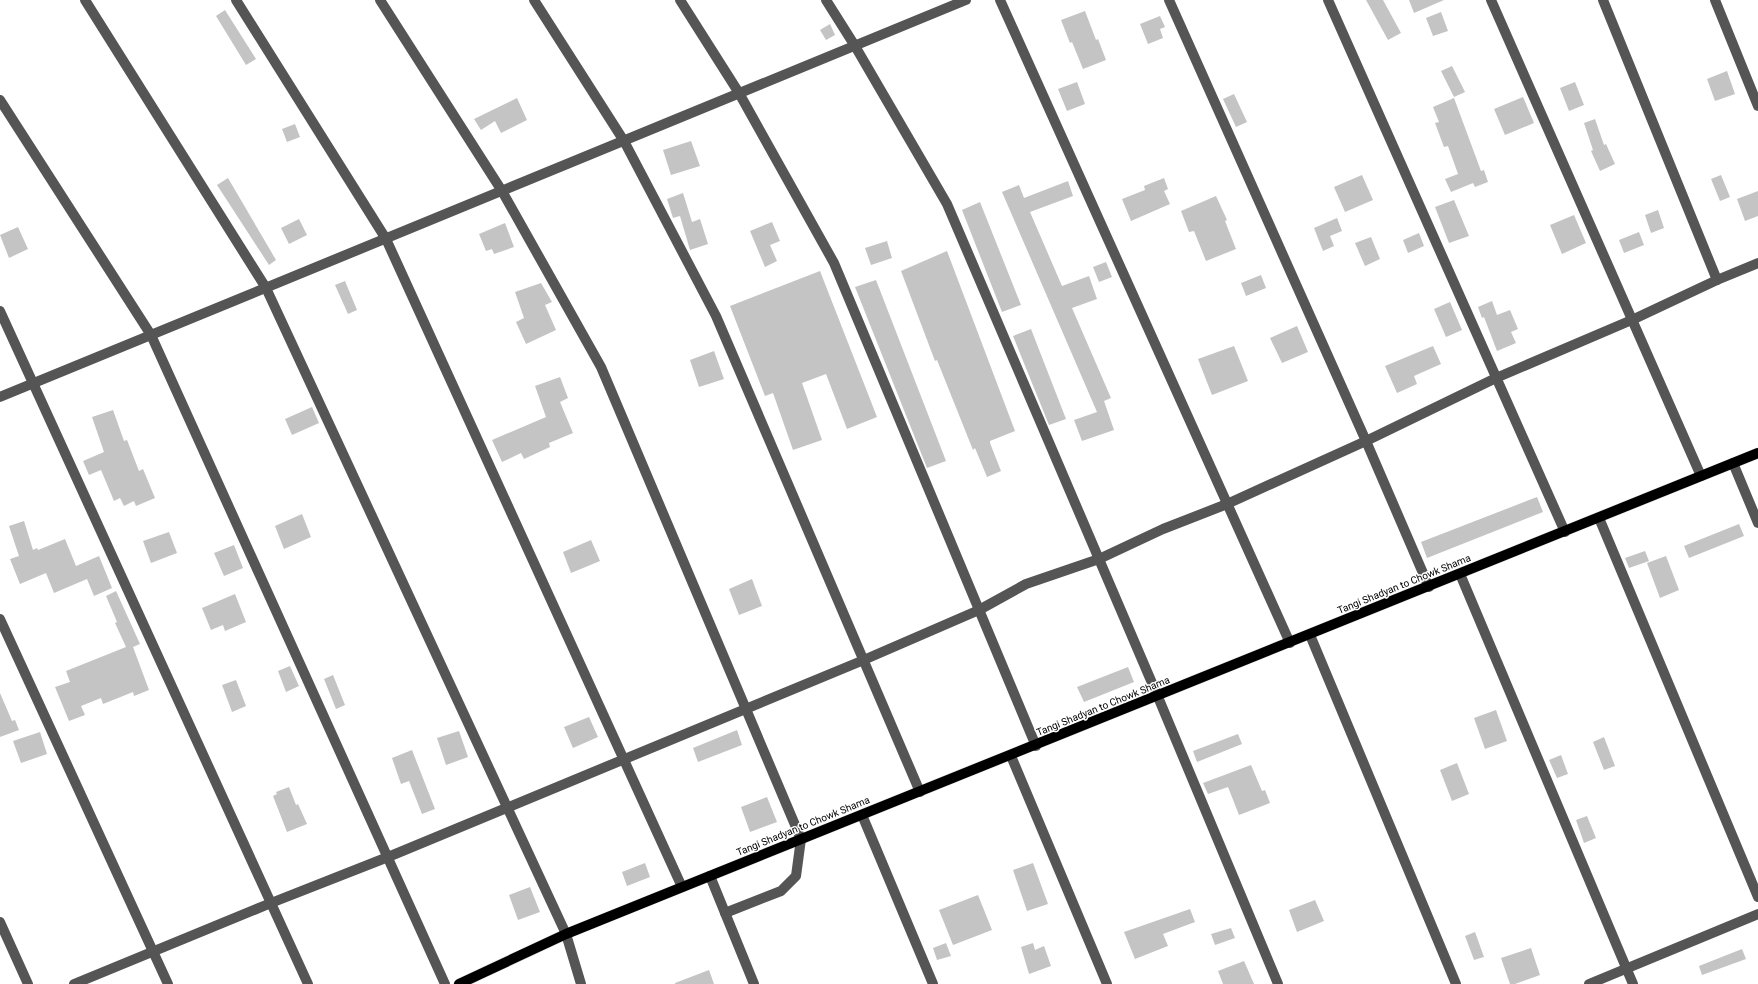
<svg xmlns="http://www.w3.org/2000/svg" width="1758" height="984" viewBox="0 0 1758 984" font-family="Roboto,sans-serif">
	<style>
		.building { fill: #c4c4c4 }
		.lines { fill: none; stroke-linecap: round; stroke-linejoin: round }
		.major-casing { stroke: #dbdbdb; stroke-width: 11 }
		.minor { stroke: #555; stroke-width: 10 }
		.major { stroke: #000; stroke-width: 10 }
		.labels { text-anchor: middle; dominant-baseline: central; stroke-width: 3; stroke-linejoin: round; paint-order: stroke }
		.street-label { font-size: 10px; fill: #000; stroke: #fff }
	</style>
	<rect width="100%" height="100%" fill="#fff"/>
	<g class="building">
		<polygon points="1366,0 1383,0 1401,33 1388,40"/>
		<polygon points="1409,0 1444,0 1414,13"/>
		<polygon points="225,10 256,59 246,65 216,16"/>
		<polygon points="1085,11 1096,40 1098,39 1106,60 1083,69 1072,42 1070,43 1061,20"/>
		<polygon points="1441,12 1448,31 1433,36 1426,18"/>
		<polygon points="1160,16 1165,27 1160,29 1163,38 1148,44 1140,24"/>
		<polygon points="830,24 835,35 826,40 820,30"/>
		<polygon points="1452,66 1465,92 1454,97 1441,71"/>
		<polygon points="1727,71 1735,94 1715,101 1707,79"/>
		<polygon points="1077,82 1085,104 1067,111 1058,89"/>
		<polygon points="1575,82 1584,105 1569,111 1560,88"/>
		<polygon points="1234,94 1247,122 1236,127 1223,99"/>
		<polygon points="1523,97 1534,123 1505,135 1494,109"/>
		<polygon points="517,98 527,120 501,133 495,121 481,130 474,119"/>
		<polygon points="1454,98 1481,171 1484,170 1488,182 1475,187 1473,183 1451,192 1445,179 1458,174 1448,146 1444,147 1435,123 1439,122 1433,107"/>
		<polygon points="1595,119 1604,145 1606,144 1615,164 1600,171 1591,151 1593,150 1584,123"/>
		<polygon points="295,124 300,137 287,142 282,129"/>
		<polygon points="691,141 700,166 671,175 663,150"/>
		<polygon points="1362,175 1373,200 1345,212 1334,187"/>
		<polygon points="1721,175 1730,197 1720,201 1711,179"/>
		<polygon points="228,178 276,260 269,265 217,185"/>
		<polygon points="1164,178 1168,189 1164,191 1170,204 1131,221 1122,199 1145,190 1144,186"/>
		<polygon points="1068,181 1073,196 1030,212 1062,286 1089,276 1097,299 1072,308 1111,398 1104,401 1114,430 1082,441 1074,420 1097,412 1002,192 1019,185 1024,198"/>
		<polygon points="1758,191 1758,216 1745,221 1737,199"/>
		<polygon points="683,193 692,222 700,219 708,244 690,250 680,216 673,218 667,199"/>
		<polygon points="1216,196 1227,220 1225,221 1236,249 1206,261 1194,231 1189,232 1181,211"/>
		<polygon points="1454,200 1469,236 1449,243 1435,207"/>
		<polygon points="980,202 1021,305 1002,312 962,210"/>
		<polygon points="1658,210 1664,228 1651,233 1645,215"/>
		<polygon points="1574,215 1586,243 1562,254 1550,225"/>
		<polygon points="1337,218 1342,231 1330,236 1334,246 1323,251 1314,228"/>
		<polygon points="299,219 307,235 289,244 281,228"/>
		<polygon points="772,222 780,241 770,245 777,261 765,267 750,231"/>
		<polygon points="505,223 514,247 494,254 492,249 486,251 479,234"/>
		<polygon points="18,227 28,249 9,258 0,235"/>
		<polygon points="1639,232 1644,245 1624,253 1619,240"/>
		<polygon points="1419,233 1424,246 1408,253 1403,240"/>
		<polygon points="1371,237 1380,259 1365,266 1355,243"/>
		<polygon points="887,241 892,258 871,265 865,248"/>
		<polygon points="947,251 1015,431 990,441 990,443 1001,471 987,477 975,448 973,450 937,360 935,361 901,271"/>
		<polygon points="1106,262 1112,277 1099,282 1093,267"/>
		<polygon points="820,271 877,417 847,429 826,374 802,383 822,440 793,450 773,393 765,396 730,306"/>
		<polygon points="1261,275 1266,288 1246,296 1241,283"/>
		<polygon points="876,280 946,461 927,468 855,287"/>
		<polygon points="345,281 357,310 348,314 335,285"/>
		<polygon points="541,283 552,302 545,305 556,330 526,344 516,322 524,318 515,292"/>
		<polygon points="1492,301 1497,315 1510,310 1518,329 1511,332 1516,343 1497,351 1484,317 1482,318 1478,307"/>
		<polygon points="1450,302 1462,330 1446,337 1434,309"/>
		<polygon points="1297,326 1308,352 1282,363 1270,338"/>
		<polygon points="1031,329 1066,419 1049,425 1013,336"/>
		<polygon points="1234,346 1248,381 1212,395 1198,359"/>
		<polygon points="1433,346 1441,364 1414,376 1417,384 1397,393 1385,366"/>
		<polygon points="714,351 724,379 699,387 690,360"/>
		<polygon points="560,377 568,398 560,402 573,433 549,443 550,447 524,459 521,453 502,462 492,440 546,417 535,386"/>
		<polygon points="312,407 319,423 292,435 285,419"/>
		<polygon points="113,410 124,441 127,440 139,471 143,469 155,498 136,506 134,501 124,506 120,498 114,501 101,470 89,475 83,461 104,452 92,417"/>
		<polygon points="1537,497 1543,512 1427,558 1421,542"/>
		<polygon points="302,514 311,537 284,549 275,526"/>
		<polygon points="24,521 33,550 37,548 38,550 65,539 76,566 99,556 112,588 94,596 87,579 54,593 46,573 20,584 10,559 19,556 9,526"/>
		<polygon points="1739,524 1744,536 1689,558 1684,546"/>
		<polygon points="169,532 177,553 151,563 143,541"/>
		<polygon points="591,540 600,561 571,573 563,552"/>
		<polygon points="234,545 243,568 224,576 214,553"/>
		<polygon points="1645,551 1649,561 1629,568 1625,558"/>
		<polygon points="1666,556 1679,590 1660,598 1647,563"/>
		<polygon points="752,579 762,606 739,615 729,589"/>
		<polygon points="116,591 140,644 133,647 149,690 134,696 133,692 103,704 101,698 81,706 85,715 69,721 55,687 70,682 66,671 126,647 115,623 117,622 106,596"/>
		<polygon points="235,594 246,622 225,631 223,625 211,630 202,608"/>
		<polygon points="290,666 299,686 286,692 278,671"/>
		<polygon points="1128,667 1134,682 1084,702 1077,687"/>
		<polygon points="333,675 345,705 336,709 324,679"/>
		<polygon points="236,680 246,706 232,712 222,685"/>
		<polygon points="0,693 12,721 15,720 19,730 0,737"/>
		<polygon points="1496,710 1507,741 1485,749 1474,718"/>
		<polygon points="589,717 598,737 573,748 564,727"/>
		<polygon points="737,730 742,745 698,762 693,748"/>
		<polygon points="459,731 468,757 446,765 437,738"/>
		<polygon points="40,732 47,754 21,763 13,741"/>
		<polygon points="1238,734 1242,744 1197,762 1193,751"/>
		<polygon points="1604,737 1615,766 1604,770 1593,742"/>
		<polygon points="412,750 435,809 422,814 409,781 401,784 392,758"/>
		<polygon points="1561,755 1568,774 1557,778 1549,760"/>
		<polygon points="1457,763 1469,794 1452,801 1440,770"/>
		<polygon points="1251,765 1262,791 1265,790 1270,803 1239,815 1228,787 1208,794 1203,783"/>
		<polygon points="289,787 296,805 298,804 307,824 287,832 273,796 277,794 276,792"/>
		<polygon points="767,797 777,822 750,832 741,807"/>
		<polygon points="1587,816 1596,838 1584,843 1576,820"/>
		<polygon points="645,863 650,877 627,886 622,872"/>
		<polygon points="1033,863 1048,904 1027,911 1013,870"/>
		<polygon points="530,887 540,912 518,920 509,895"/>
		<polygon points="978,895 992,930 953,945 939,910"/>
		<polygon points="1315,900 1324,921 1297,932 1289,910"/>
		<polygon points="1190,909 1195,922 1163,934 1168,946 1135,959 1124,932"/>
		<polygon points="1231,928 1235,938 1215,945 1211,934"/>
		<polygon points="1475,932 1484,957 1474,960 1465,936"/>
		<polygon points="946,943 951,956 937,960 933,948"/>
		<polygon points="1033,943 1035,950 1044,946 1051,966 1029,974 1021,947"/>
		<polygon points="1531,948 1540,975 1515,984 1510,984 1501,958"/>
		<polygon points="1742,949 1746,959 1702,975 1699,966"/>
		<polygon points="1244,961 1254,984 1223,984 1218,971"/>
		<polygon points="709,970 714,984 675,984 675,983"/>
	</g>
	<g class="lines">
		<defs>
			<polyline id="major" points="459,984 566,934 1758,453"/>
		</defs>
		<use href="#major" class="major-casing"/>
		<g class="minor">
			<polyline points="85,0 266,288 566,934 581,984"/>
			<polyline points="236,0 386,239 682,887"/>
			<polyline points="380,0 502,191 601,367 801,839 796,876 781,891 725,913"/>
			<polyline points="534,0 624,141 716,316 920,792"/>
			<polyline points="680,0 739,93 834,263 1036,746"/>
			<polyline points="826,0 855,46 947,204 1158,697 1278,984"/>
			<polyline points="1000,0 1290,643"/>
			<polyline points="1169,0 1366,441 1429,587"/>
			<polyline points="1328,0 1565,532"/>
			<polyline points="1491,0 1701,476"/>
			<polyline points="1603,0 1717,280"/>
			<polyline points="1715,0 1758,106"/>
			<polyline points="0,100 151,335 445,984"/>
			<polyline points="0,311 308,984"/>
			<polyline points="0,397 966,0"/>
			<polyline points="1733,463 1758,523"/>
			<polyline points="1599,518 1758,897"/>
			<polyline points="1460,574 1633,984"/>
			<polyline points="0,619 168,984"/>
			<polyline points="1310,635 1456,984"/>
			<polyline points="1011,756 1107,984"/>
			<polyline points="862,815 933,984"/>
			<polyline points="710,876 754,984"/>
			<polyline points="0,922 28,984"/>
			<polyline points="74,984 271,903 388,857 859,662 979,610 1026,584 1099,559 1163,529 1227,504 1366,441 1496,378 1634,319 1717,280 1758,263"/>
			<polyline points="1589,984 1758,914"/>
		</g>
		<use href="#major" class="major"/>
	</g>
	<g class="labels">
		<g class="street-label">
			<text transform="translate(1404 584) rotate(-22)">Tangi Shadyan to Chowk Shama</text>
			<text transform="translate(1103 706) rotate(-22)">Tangi Shadyan to Chowk Shama</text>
			<text transform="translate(803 826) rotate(-22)">Tangi Shadyan to Chowk Shama</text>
		</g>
	</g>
</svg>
